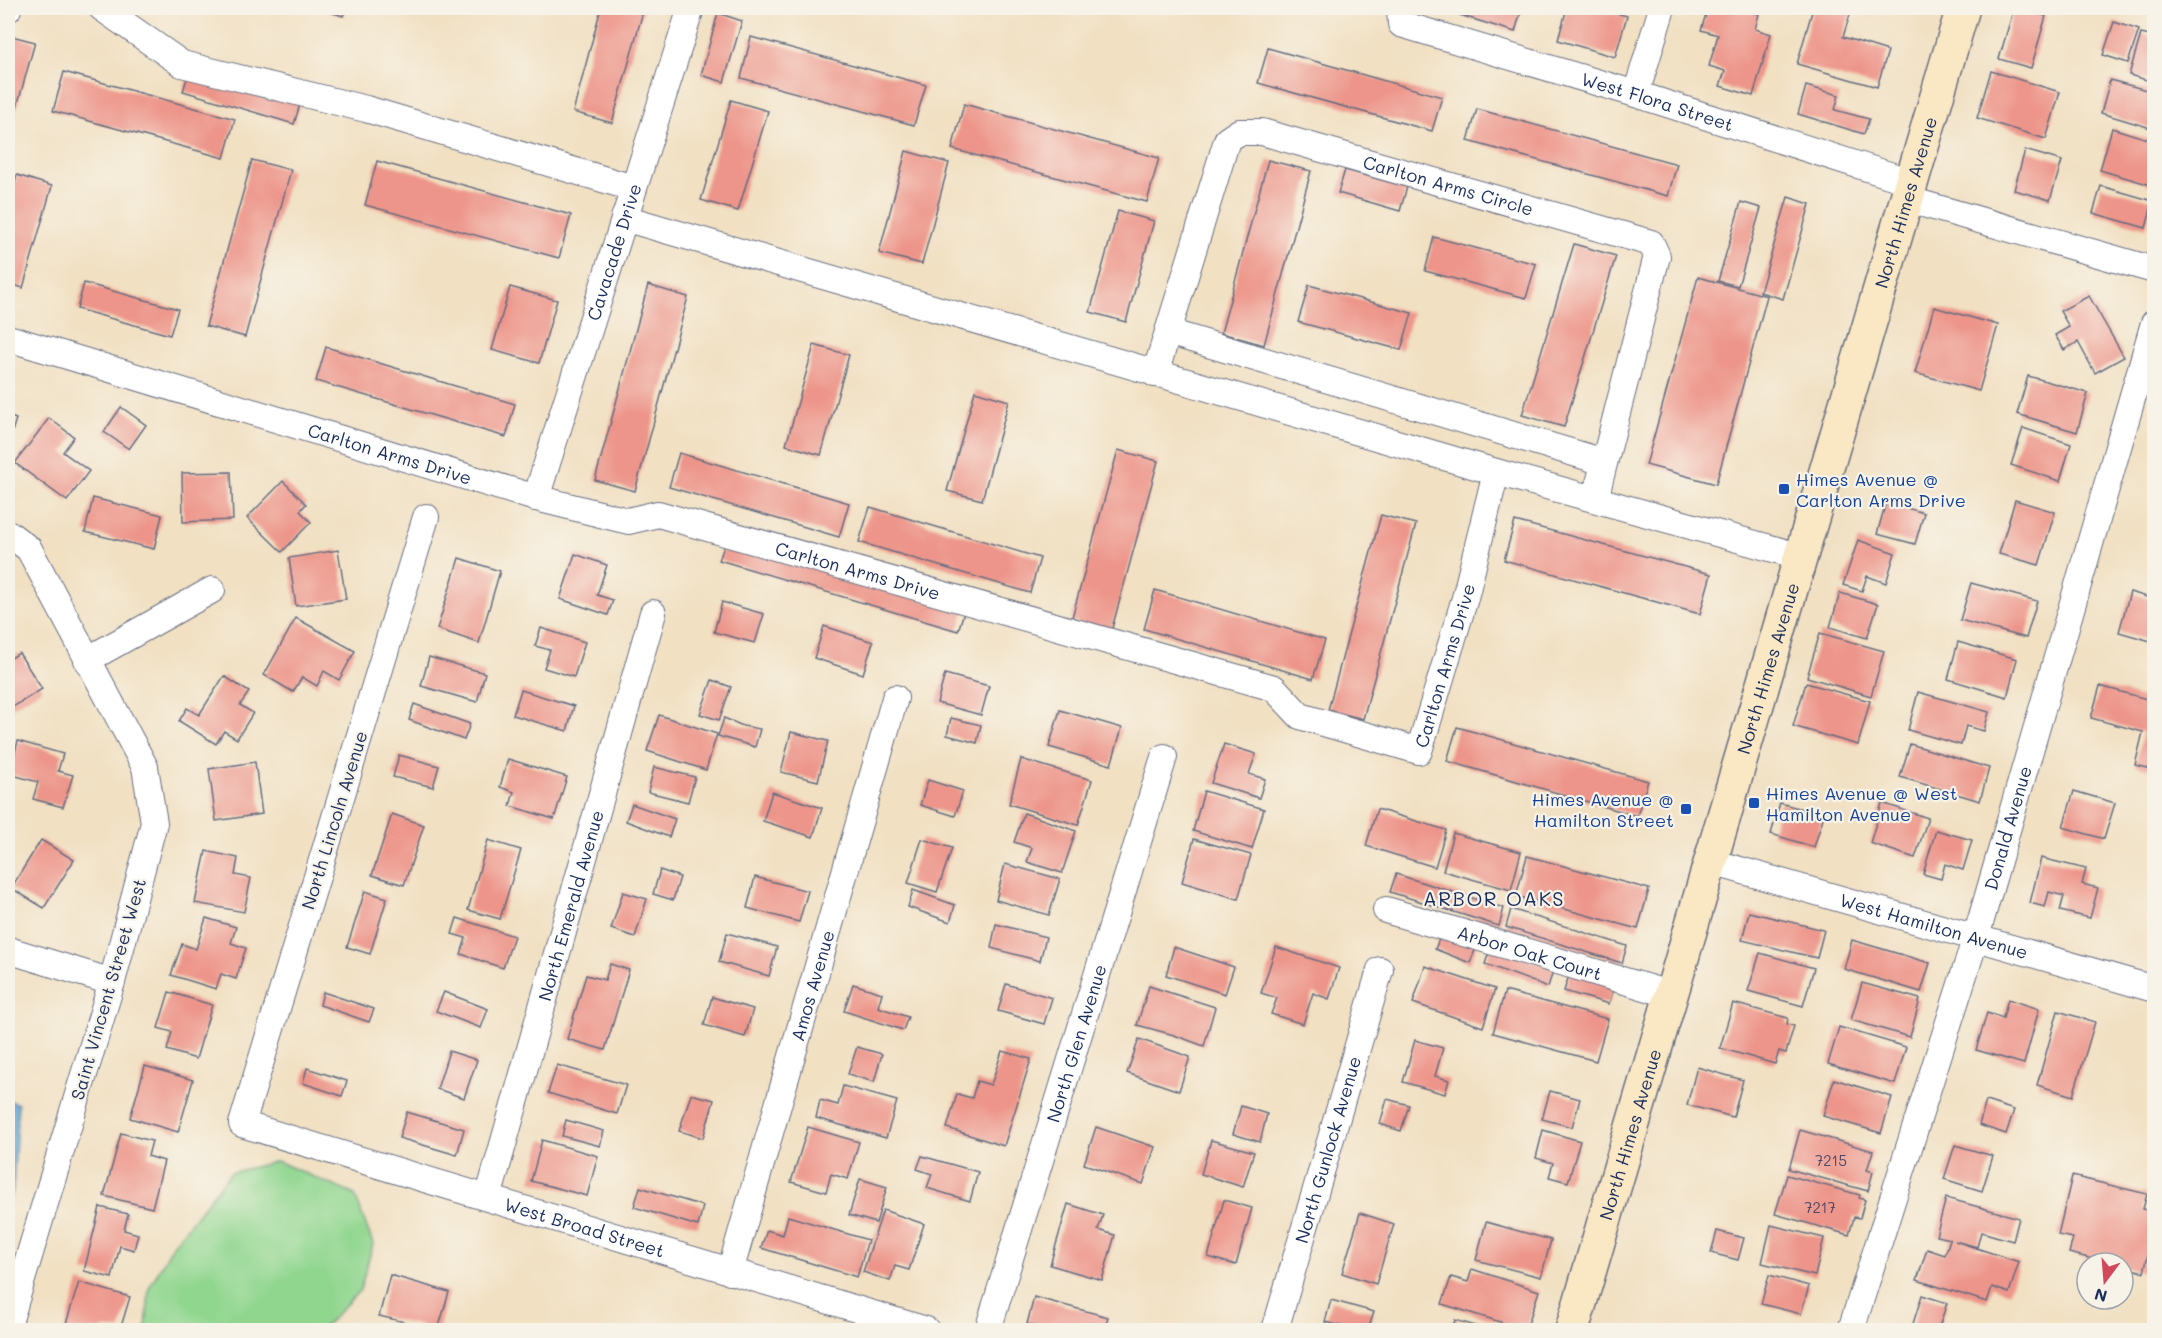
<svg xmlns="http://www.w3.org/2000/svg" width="2162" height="1338" viewBox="0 0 2162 1338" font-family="Mali,sans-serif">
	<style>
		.green { fill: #90d68f; stroke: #568276; stroke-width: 1.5 }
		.water { fill: #5ba6d3; stroke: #3b6a98; stroke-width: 1.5 }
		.building { fill: #ed958a }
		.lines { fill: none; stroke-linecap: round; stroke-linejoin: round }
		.street-casing { stroke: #666d81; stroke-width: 28 }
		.secondary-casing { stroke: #666d81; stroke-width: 36 }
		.street { stroke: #fff; stroke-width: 26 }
		.secondary { stroke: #fae7c3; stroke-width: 33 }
		.transit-dot { fill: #1a4fb4; stroke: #f7f3e8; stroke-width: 2 }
		.labels { text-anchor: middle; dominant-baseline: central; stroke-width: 4.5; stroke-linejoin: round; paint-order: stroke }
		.number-label { font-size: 15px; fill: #504869 }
		.street-label { font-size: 18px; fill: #1b2f5e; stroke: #f7f3e8 }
		.transit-label { font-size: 18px; fill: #164399; stroke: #f7f3e8; text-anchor: start }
		.neighbourhood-label { font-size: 20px; letter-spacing: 1.5px; fill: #1b2f5e; stroke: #f7f3e8 }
	</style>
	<rect width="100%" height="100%" fill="#f7f3e8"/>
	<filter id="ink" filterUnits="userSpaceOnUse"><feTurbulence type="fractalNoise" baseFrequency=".0167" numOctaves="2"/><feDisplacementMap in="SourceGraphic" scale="12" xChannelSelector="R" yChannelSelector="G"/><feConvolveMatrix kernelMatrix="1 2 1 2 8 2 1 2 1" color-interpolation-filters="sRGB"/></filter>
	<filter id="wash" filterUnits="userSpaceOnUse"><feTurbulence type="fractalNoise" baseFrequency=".008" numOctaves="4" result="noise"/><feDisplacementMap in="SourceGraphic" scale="24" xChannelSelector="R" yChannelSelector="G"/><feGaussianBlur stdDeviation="1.35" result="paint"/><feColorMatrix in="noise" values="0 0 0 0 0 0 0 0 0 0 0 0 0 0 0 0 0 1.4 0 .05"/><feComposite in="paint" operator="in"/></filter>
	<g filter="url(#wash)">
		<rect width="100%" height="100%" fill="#f1e0c2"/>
		<polygon class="green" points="277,1161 355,1195 373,1244 360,1290 321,1330 146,1330 149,1288 173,1245 230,1173"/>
		<polygon class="water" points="8,1100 18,1104 13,1190 8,1205"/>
		<g id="blocks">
			<g class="building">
				<polygon points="317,8 346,8 343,16"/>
				<polygon points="601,8 644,8 612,123 573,112"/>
				<polygon points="1437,8 1522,8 1515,32"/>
				<polygon points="1567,8 1599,8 1627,16 1615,57 1558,40"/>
				<polygon points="1708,8 1737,8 1759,14 1755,29 1771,34 1753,96 1720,86 1725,71 1709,66 1718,35 1701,30"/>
				<polygon points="1813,8 1852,8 1843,37 1888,51 1877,87 1797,64"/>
				<polygon points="2014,8 2046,16 2031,68 1999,59"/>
				<polygon points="718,13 742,21 724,82 701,75"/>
				<polygon points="2114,22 2139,30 2128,63 2103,55"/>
				<polygon points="2141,34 2154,37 2154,82 2129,75"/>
				<polygon points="8,35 35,42 8,139"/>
				<polygon points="751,37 926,85 914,125 741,78"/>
				<polygon points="1268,48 1442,97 1432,131 1258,83"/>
				<polygon points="190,69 301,101 294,124 183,91"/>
				<polygon points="1991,71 2060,92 2046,139 1977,118"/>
				<polygon points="64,72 235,119 224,158 53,111"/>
				<polygon points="2110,80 2154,92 2154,129 2101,113"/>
				<polygon points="1806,86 1839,95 1835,110 1869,119 1864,134 1798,114"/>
				<polygon points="731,100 768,111 738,211 701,200"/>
				<polygon points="964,104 1159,158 1147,202 952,149"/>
				<polygon points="1477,109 1677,164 1668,196 1468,141"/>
				<polygon points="2112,128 2154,141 2154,186 2100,170"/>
				<polygon points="2025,150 2062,161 2050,200 2014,190"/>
				<polygon points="906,151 949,163 922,264 879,253"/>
				<polygon points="252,160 291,170 245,337 206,326"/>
				<polygon points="1268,160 1311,171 1264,345 1221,333"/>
				<polygon points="377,161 571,215 559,258 365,205"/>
				<polygon points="1345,170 1407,187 1400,211 1338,193"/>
				<polygon points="17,175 52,186 23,288 8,283 8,210"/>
				<polygon points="2101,186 2153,201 2146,228 2093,213"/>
				<polygon points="1788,197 1810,204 1783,299 1760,292"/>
				<polygon points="1741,202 1761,208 1738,286 1718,281"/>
				<polygon points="1118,211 1154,221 1126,322 1090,312"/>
				<polygon points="1434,237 1536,264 1526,298 1425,271"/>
				<polygon points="1574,244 1616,256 1564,427 1522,415"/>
				<polygon points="1698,277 1767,296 1716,484 1646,465"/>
				<polygon points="84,283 178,309 170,335 77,309"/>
				<polygon points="648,285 688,297 635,491 595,480"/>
				<polygon points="1309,285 1412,313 1401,350 1298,322"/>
				<polygon points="510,287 557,300 539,363 492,350"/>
				<polygon points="2089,296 2124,357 2095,373 2078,342 2064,350 2055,335 2069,327 2060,311"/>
				<polygon points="1934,307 1998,325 1979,391 1915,373"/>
				<polygon points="814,345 849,355 821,455 786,445"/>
				<polygon points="326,347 515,404 506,437 316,381"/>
				<polygon points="2028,376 2088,393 2077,432 2017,414"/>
				<polygon points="975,391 1009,401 982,500 947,491"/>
				<polygon points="121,407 146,425 129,449 104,432"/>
				<polygon points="8,416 16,419 8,445"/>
				<polygon points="49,418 74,437 63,452 89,471 67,501 15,463"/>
				<polygon points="2023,428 2071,444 2060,481 2011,465"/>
				<polygon points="1118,450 1158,461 1111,632 1071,621"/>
				<polygon points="679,453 849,503 839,537 669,487"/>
				<polygon points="231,472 233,520 183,522 182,473"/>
				<polygon points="283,481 306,504 300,511 311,522 282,552 247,518"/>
				<polygon points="93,498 162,515 154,549 85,532"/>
				<polygon points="2015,500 2055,512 2039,565 1999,554"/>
				<polygon points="1886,502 1924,513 1915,544 1877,534"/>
				<polygon points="870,507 1040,558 1030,593 859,542"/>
				<polygon points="1381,515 1416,524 1363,719 1328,710"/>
				<polygon points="1515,521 1711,574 1700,614 1504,560"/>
				<polygon points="1858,540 1895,553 1886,583 1867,576 1862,591 1843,585"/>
				<polygon points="726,541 964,612 958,631 719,560"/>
				<polygon points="338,550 346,599 296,606 289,558"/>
				<polygon points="575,554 607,565 597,595 613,600 608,615 560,599"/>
				<polygon points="459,558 500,571 479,643 437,629"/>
				<polygon points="1971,583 2037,601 2026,638 1960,620"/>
				<polygon points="1155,590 1325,640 1313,679 1144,629"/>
				<polygon points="2130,592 2154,599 2154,642 2119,632"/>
				<polygon points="1840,593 1878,604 1867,638 1830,627"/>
				<polygon points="722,602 764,614 755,643 714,632"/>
				<polygon points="296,618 355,651 339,680 324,671 317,686 302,677 293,692 264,675"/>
				<polygon points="824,626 873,642 863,674 814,658"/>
				<polygon points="541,628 585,642 574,677 544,668 550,650 535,646"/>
				<polygon points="1820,633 1884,651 1871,696 1807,677"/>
				<polygon points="1958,642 2017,659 2007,697 1948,679"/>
				<polygon points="19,653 42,689 8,710 8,660"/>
				<polygon points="429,657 485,673 477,702 421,686"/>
				<polygon points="945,674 989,686 981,715 937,703"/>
				<polygon points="224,676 249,692 240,705 253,713 237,739 224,731 216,744 179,721 187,708 199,715"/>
				<polygon points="712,680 731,687 719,720 700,714"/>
				<polygon points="1806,683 1870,701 1858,745 1793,726"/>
				<polygon points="2100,686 2154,701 2154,770 2135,765 2143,732 2091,718"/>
				<polygon points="521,690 574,706 567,731 513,715"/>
				<polygon points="1918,692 1989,712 1984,731 1966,726 1961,745 1908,730"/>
				<polygon points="414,704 470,724 464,740 409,720"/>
				<polygon points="1060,710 1122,728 1111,765 1049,747"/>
				<polygon points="659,715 717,734 706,770 647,751"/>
				<polygon points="724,718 743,726 760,729 755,747 718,736"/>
				<polygon points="951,718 981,725 977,743 947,735"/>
				<polygon points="1457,727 1648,781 1637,816 1447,761"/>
				<polygon points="791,732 828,741 818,781 781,772"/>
				<polygon points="18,741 63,754 58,771 73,775 63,807 33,799 38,782 9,774"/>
				<polygon points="1224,744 1256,754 1249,774 1265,779 1259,798 1211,783"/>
				<polygon points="1910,744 1989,768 1980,801 1900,777"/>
				<polygon points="399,755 439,766 433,787 393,777"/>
				<polygon points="508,759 567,777 554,819 510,806 514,792 500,787"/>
				<polygon points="1021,759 1092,780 1078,825 1009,804"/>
				<polygon points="255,762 262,814 216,821 209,769"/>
				<polygon points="654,767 695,777 688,802 648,792"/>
				<polygon points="928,780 963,791 955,816 920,805"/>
				<polygon points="1204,791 1264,809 1252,849 1193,831"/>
				<polygon points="2074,791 2115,803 2104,839 2063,827"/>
				<polygon points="772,792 822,808 813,837 763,821"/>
				<polygon points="1780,803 1824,815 1814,847 1771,834"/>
				<polygon points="1882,803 1928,818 1915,858 1870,843"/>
				<polygon points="632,804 675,819 669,837 626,821"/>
				<polygon points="1377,809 1446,830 1435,867 1366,846"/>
				<polygon points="1024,813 1076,831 1062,873 1027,862 1032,848 1014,842"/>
				<polygon points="392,814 424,825 404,885 372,875"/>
				<polygon points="1936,830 1972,840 1963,870 1945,864 1941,879 1923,874"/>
				<polygon points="1453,833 1521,852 1511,890 1443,871"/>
				<polygon points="922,839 952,848 937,892 908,883"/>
				<polygon points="1194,839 1251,855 1238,899 1182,882"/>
				<polygon points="41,840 74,860 44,908 11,888"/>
				<polygon points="488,840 521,850 500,919 468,910"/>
				<polygon points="206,851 238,858 235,875 251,878 244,912 195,903"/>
				<polygon points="1527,856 1649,889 1638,929 1516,896"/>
				<polygon points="2041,858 2086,869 2082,884 2098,888 2090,918 2060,911 2064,896 2049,892 2045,907 2030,903"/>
				<polygon points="1005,864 1060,879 1049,915 996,900"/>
				<polygon points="660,870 680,877 673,900 653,894"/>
				<polygon points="1396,874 1504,908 1499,926 1390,892"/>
				<polygon points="755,877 808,891 799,922 747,908"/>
				<polygon points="913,890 955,905 950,922 908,907"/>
				<polygon points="365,891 387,898 370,954 347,947"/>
				<polygon points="623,892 647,899 635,937 611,929"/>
				<polygon points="1511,909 1627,946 1622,963 1506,927"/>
				<polygon points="1749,912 1824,930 1817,958 1742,940"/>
				<polygon points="206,918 236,927 231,943 246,948 236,979 221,974 216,989 171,975 182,944 196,949"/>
				<polygon points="457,918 514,936 503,968 461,954 466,938 452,934"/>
				<polygon points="996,924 1046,937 1040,961 991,948"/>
				<polygon points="1442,932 1477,945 1470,963 1435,949"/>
				<polygon points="727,933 777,947 769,976 719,962"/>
				<polygon points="1852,940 1930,963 1921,992 1844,969"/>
				<polygon points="1491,946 1554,968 1548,987 1485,964"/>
				<polygon points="1174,947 1234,967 1225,994 1166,975"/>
				<polygon points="1276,947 1339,968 1329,999 1313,993 1303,1024 1271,1014 1277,998 1261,993"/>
				<polygon points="1760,953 1814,968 1803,1006 1748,991"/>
				<polygon points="610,964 629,970 605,1050 567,1039 586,975 605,980"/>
				<polygon points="1425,966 1495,989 1483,1027 1413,1003"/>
				<polygon points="1570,972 1615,985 1609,1004 1564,991"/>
				<polygon points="1862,983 1920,999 1910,1037 1851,1020"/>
				<polygon points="853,984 882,993 878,1007 908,1017 903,1030 844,1011"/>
				<polygon points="1006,984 1052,998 1044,1024 998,1011"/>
				<polygon points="1149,986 1215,1007 1204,1046 1174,1035 1137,1025"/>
				<polygon points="1505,991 1608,1019 1596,1061 1493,1033"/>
				<polygon points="169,992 212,1005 196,1059 167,1050 172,1032 158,1028"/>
				<polygon points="323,992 374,1009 369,1022 320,1005"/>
				<polygon points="444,992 488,1009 481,1028 436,1011"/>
				<polygon points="712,997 753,1009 745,1037 704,1025"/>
				<polygon points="2008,999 2039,1009 2024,1064 1976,1050 1987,1013 2003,1018"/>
				<polygon points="1733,1003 1788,1018 1787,1024 1794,1026 1786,1053 1779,1051 1775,1064 1720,1048"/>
				<polygon points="2058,1011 2095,1022 2073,1096 2037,1085"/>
				<polygon points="1839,1027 1906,1047 1895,1084 1828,1064"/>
				<polygon points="1139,1039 1190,1057 1179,1091 1127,1073"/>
				<polygon points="1415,1040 1443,1048 1435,1076 1449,1080 1445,1094 1403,1082"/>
				<polygon points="857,1047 882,1054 874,1082 848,1074"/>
				<polygon points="449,1051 477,1060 464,1098 437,1089"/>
				<polygon points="1002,1051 1031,1059 1004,1146 947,1128 957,1094 972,1098 977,1081 991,1085"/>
				<polygon points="557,1065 626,1085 617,1114 548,1093"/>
				<polygon points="145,1066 193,1080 178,1132 130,1118"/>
				<polygon points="1697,1067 1743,1080 1733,1117 1687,1105"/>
				<polygon points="307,1068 347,1081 342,1096 303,1083"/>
				<polygon points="1834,1079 1892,1097 1881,1133 1823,1116"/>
				<polygon points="843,1086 897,1101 886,1138 816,1118 820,1100 838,1105"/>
				<polygon points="1550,1091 1580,1099 1572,1127 1542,1119"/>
				<polygon points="691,1094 714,1100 703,1138 679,1131"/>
				<polygon points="1387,1099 1409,1105 1401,1131 1380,1124"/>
				<polygon points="1986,1101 2014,1110 2006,1134 1979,1125"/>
				<polygon points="1241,1106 1267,1114 1260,1142 1233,1134"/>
				<polygon points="407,1112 464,1129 457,1155 399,1138"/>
				<polygon points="566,1120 604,1131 600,1146 562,1136"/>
				<polygon points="808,1127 859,1142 848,1179 831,1174 826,1192 791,1182"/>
				<polygon points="1096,1127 1155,1147 1143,1184 1084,1164"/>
				<polygon points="1543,1130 1580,1141 1568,1182 1549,1177 1553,1163 1536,1158"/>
				<polygon points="1800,1130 1873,1151 1867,1170 1873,1172 1868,1191 1789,1169"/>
				<polygon points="121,1133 152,1141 148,1156 164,1161 152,1208 104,1196"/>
				<polygon points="542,1140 598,1156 587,1196 531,1181"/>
				<polygon points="1211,1140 1254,1152 1243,1187 1201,1174"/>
				<polygon points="1955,1145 1993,1156 1982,1191 1944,1179"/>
				<polygon points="922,1156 978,1172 970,1201 927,1188 932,1174 917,1169"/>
				<polygon points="1787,1175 1860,1195 1859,1198 1865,1200 1860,1218 1854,1217 1849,1235 1775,1214"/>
				<polygon points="2072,1176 2147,1194 2143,1209 2154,1212 2154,1228 2144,1272 2123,1267 2123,1263 2108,1263 2069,1253 2073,1238 2058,1235"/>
				<polygon points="860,1179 887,1187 876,1223 849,1215"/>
				<polygon points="640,1187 703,1206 698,1226 634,1207"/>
				<polygon points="1946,1198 2019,1218 2013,1241 1981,1232 1977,1247 1955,1241 2019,1262 2009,1293 1992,1287 1987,1302 1917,1280 1927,1249 1945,1255 1950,1239 1936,1236"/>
				<polygon points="1224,1200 1252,1208 1236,1265 1208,1257"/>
				<polygon points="1068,1204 1103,1215 1098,1230 1115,1235 1102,1280 1050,1265"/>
				<polygon points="100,1207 128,1214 124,1230 138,1234 134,1250 120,1246 112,1278 84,1271"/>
				<polygon points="883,1210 924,1224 909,1270 895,1266 890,1281 863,1272"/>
				<polygon points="1360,1213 1394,1224 1376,1284 1342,1273"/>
				<polygon points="788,1216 868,1240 857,1277 761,1248 767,1230 783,1235"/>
				<polygon points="1486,1222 1551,1240 1541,1277 1476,1260"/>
				<polygon points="1771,1225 1824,1238 1815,1276 1762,1263"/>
				<polygon points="1717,1231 1744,1238 1738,1260 1711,1253"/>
				<polygon points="1472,1269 1539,1291 1526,1330 1442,1304 1451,1277 1468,1282"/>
				<polygon points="390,1275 449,1292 438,1330 379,1316"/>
				<polygon points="1769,1275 1809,1286 1801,1314 1761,1304"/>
				<polygon points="79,1282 130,1297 120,1330 102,1328 101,1330 64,1330"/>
				<polygon points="1922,1295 1947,1303 1938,1330 1911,1330"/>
				<polygon points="1034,1297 1108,1317 1104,1330 1050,1330 1027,1324"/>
				<polygon points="1331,1300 1374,1312 1368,1330 1358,1330 1325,1322"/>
				<polygon points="1455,1320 1489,1330 1452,1330"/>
				<polygon points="1743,1326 1758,1330 1741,1330"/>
			</g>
		</g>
	</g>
	<g filter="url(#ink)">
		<use href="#blocks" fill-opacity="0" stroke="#666d81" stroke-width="1.5"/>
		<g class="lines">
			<defs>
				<g id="street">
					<polyline points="102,8 182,64 366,109 633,188"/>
					<path id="s1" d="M 1400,8 L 1401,24 L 1636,94 L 1911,182"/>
					<polyline points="8,9 8,8"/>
					<polyline points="1636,94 1662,8"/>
					<polyline points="1906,199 2154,270"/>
					<polyline points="624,218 1496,472"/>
					<polyline points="1168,332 1604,462"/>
					<path id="s2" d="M 8,338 L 536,498 L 628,521 L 658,514 L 1274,688 L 1300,716 L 1419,751 L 1465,598 L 1496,472 L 1802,557"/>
					<path id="s3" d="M 1155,374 L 1227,140 L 1239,132 L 1262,132 L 1651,243 L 1657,256 L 1595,499"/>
					<path id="s4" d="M 536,498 L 691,8"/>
					<path id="s5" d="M 426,517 L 242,1124 L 926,1330"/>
					<polyline points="8,533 29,549 145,767 154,823 112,982 8,1326"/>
					<polyline points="87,660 212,590"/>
					<path id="s6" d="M 1712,862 L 2154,989"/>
					<path id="s7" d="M 1386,910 L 1672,995"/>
					<polyline points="8,950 112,982"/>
					<path id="s8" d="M 488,1198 L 653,613"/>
					<path id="s9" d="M 730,1272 L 895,698"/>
					<path id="s10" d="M 988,1330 L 1164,757"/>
					<path id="s11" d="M 1275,1330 L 1380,970"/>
					<path id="s12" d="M 1851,1330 L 1976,937 L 2154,323"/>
				</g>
				<g id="secondary">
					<path id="s13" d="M 1572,1330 L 1963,8"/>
				</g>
			</defs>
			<use href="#street" class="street-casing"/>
			<use href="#secondary" class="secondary-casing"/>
			<use href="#street" class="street"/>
			<use href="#secondary" class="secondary"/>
		</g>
	</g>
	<g class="transit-dot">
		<rect x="1778" y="483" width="12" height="12" rx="3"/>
		<rect x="1748" y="797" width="12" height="12" rx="3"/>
		<rect x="1680" y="803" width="12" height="12" rx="3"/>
	</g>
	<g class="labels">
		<g class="number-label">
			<text x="1831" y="1160">7215</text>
			<text x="1820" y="1207">7217</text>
		</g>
		<g class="street-label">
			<text stroke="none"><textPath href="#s1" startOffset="284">West Flora Street</textPath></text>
			<text stroke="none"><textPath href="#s3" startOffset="476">Carlton Arms Circle</textPath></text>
			<text stroke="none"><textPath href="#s13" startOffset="1176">North Himes Avenue</textPath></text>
			<text stroke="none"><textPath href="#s4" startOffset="258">Cavacade Drive</textPath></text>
			<text stroke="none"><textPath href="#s2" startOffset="399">Carlton Arms Drive</textPath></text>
			<text stroke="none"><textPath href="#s2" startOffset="885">Carlton Arms Drive</textPath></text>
			<text stroke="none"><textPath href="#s2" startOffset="1569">Carlton Arms Drive</textPath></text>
			<text stroke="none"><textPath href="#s13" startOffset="690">North Himes Avenue</textPath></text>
			<text transform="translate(334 820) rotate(-73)">North Lincoln Avenue</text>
			<text stroke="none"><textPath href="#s12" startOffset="526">Donald Avenue</textPath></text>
			<text stroke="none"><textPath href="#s8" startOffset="304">North Emerald Avenue</textPath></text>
			<text stroke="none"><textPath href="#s6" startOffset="231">West Hamilton Avenue</textPath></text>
			<text stroke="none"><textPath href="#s7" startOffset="150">Arbor Oak Court</textPath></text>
			<text stroke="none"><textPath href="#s9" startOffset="298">Amos Avenue</textPath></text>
			<text transform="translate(108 989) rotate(-74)">Saint Vincent Street West</text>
			<text stroke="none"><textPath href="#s10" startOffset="300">North Glen Avenue</textPath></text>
			<text stroke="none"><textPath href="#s13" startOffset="204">North Himes Avenue</textPath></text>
			<text stroke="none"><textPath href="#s11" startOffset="188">North Gunlock Avenue</textPath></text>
			<text stroke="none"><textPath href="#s5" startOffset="992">West Broad Street</textPath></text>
		</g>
		<g class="transit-label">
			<text x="1796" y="479">Himes Avenue @<tspan x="1796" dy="21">Carlton Arms Drive</tspan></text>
			<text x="1766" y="793">Himes Avenue @ West<tspan x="1766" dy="21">Hamilton Avenue</tspan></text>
			<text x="1674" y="799" text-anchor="end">Himes Avenue @<tspan x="1674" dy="21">Hamilton Street</tspan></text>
		</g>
		<g class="neighbourhood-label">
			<text x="1494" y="898">ARBOR OAKS</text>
		</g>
	</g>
	<rect width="2162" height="1338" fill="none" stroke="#f7f3e8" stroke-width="30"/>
	<g transform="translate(2105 1281) rotate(196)"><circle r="28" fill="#f7f3e8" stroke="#9fa5b1" stroke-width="1.5"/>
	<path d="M0-4.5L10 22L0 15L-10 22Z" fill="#d1495b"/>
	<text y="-9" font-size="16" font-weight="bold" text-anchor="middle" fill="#1b2f5e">N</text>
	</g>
</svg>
